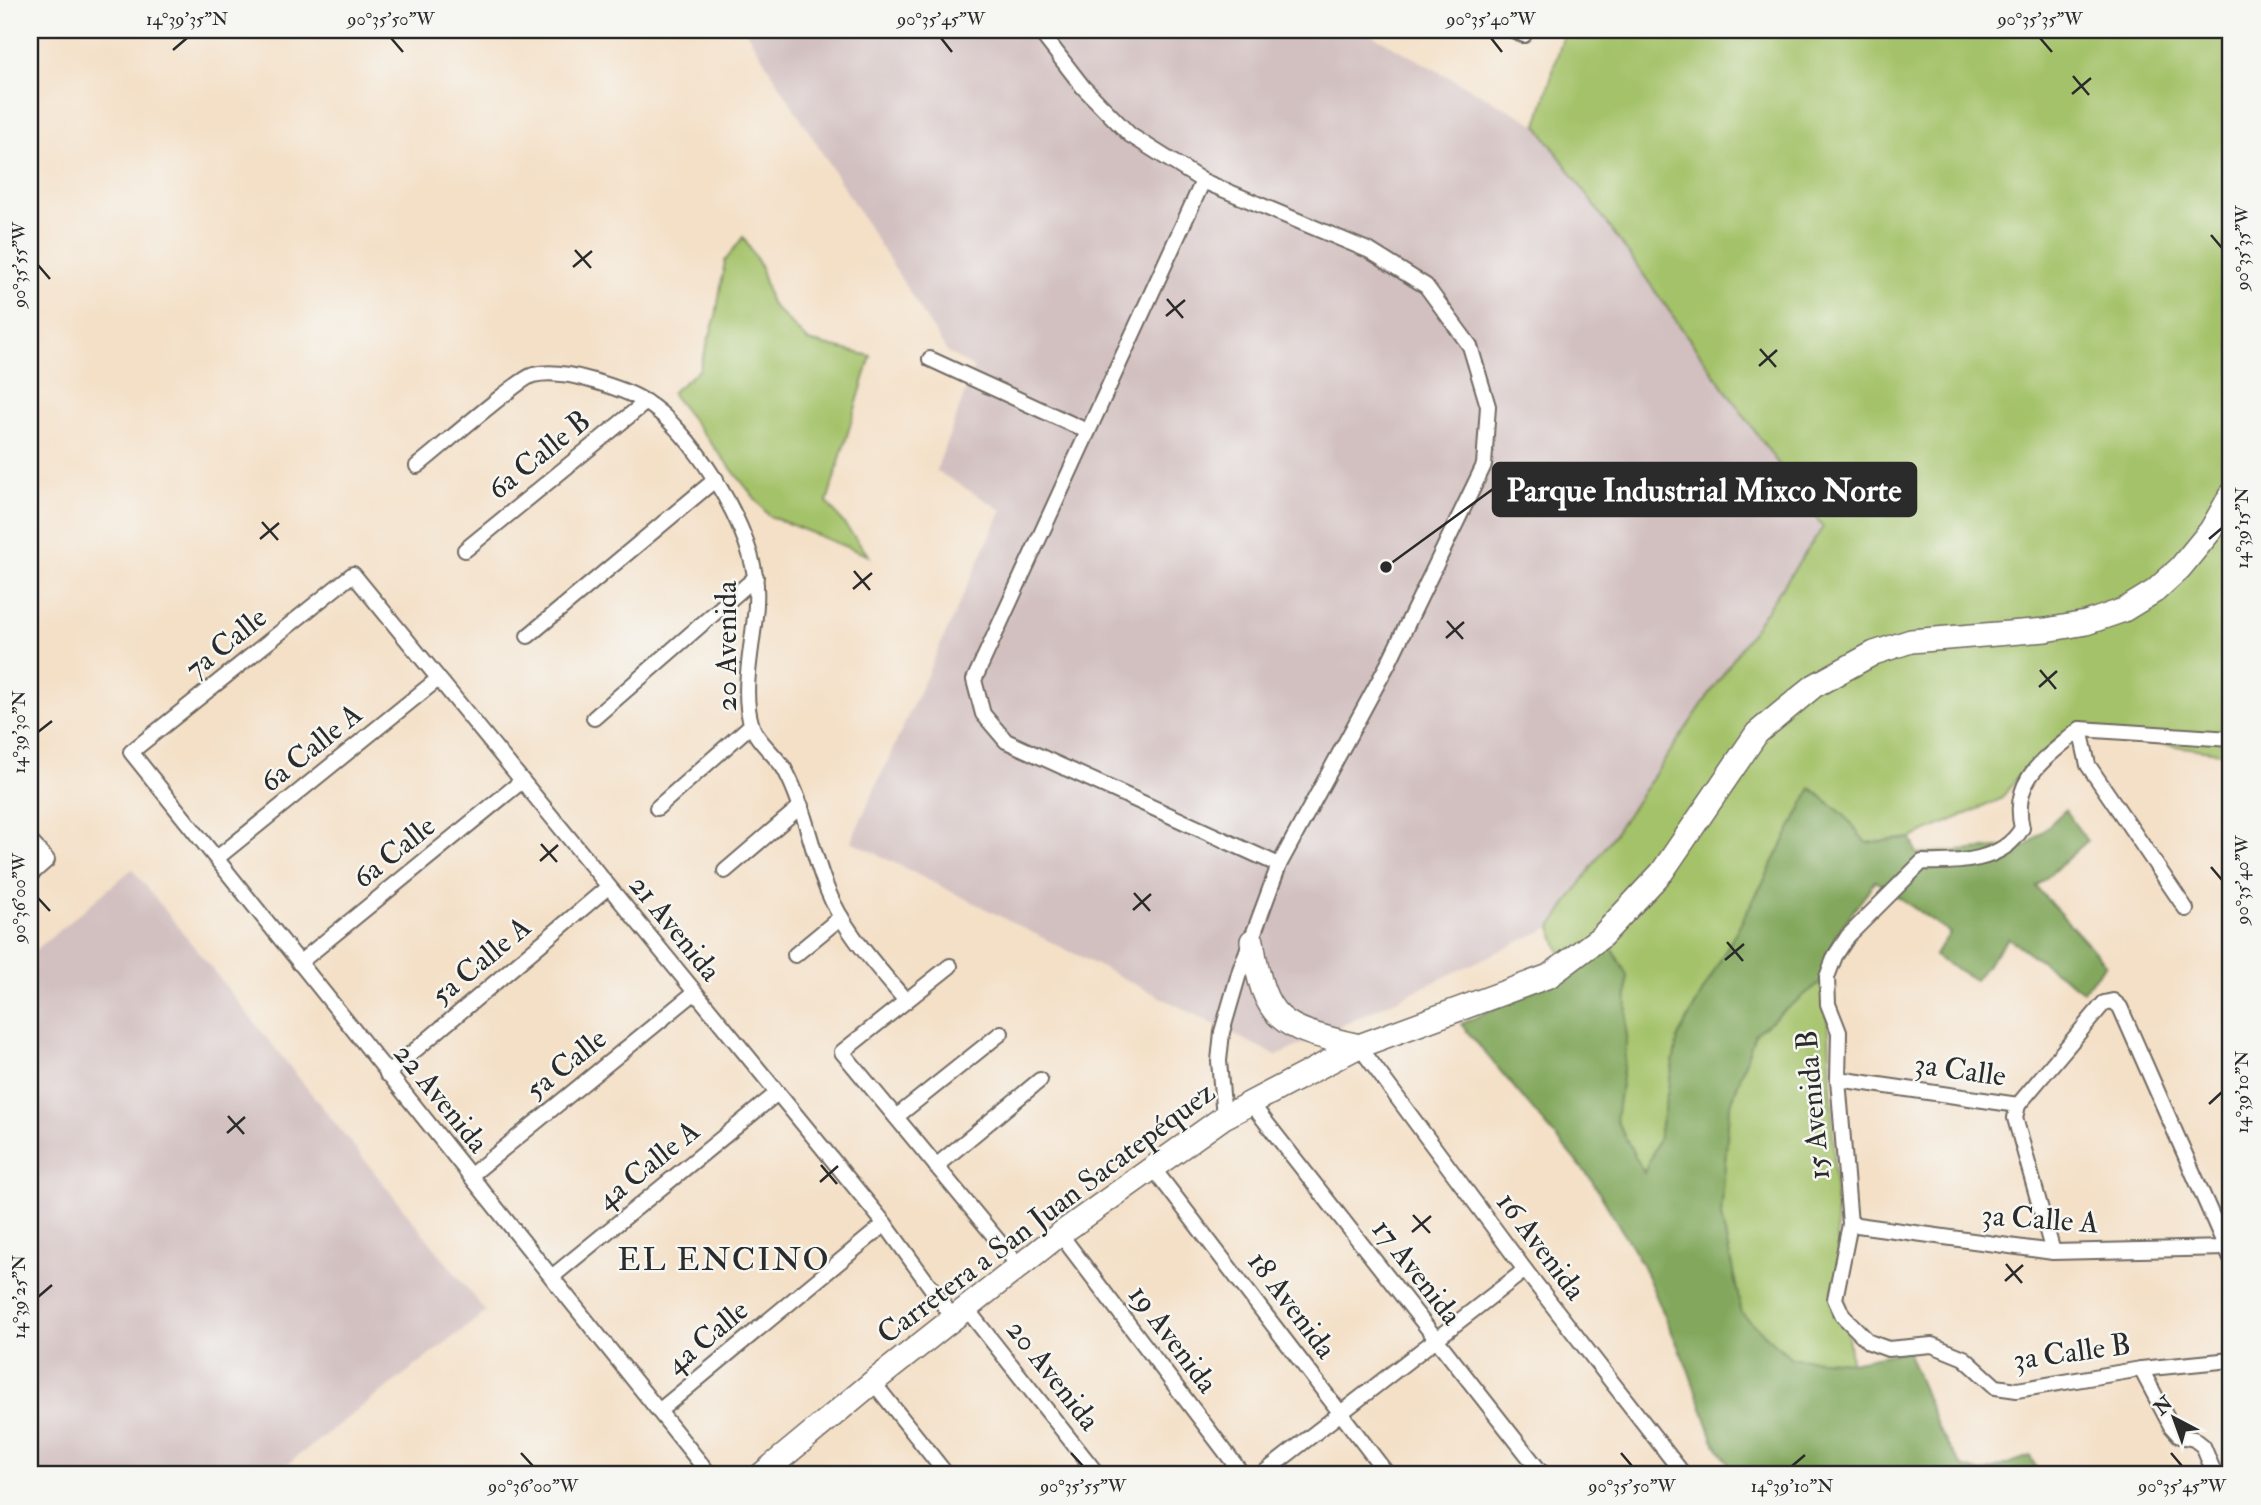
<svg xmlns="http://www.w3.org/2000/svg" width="2261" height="1505" viewBox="0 0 2261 1505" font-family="'IM FELL Double Pica',serif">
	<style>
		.industrial { fill: #d2bfc0 }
		.green { fill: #a4c269; stroke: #68764a; stroke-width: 2 }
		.forest { fill: #83a85d; stroke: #576a44; stroke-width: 2 }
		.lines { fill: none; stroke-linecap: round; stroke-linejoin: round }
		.street-casing { stroke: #716a62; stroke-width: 18 }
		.primary-casing { stroke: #716a62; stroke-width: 26 }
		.street { stroke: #fff; stroke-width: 14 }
		.primary { stroke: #fff; stroke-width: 23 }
		.ticks { fill: none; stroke: #2b2b2b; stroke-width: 2.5 }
		.labels { text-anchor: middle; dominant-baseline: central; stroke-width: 5; stroke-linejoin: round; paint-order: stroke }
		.street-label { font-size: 30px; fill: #2b2b2b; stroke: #f6f6f2 }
		.neighbourhood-label { font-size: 32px; letter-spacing: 2px; fill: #2b2b2b; stroke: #f6f6f2 }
		.leader { fill: none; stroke: #2b2b2b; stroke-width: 2.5 }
		.callout-dot { fill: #2b2b2b; stroke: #f6f6f2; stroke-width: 2.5 }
		.callout { fill: #2b2b2b; stroke: #2b2b2b; stroke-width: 2.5 }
		.callout-label { font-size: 32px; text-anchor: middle; font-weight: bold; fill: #fff }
		.neatline { fill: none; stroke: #2b2b2b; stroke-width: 2.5 }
		.ticks-label { font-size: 18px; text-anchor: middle; fill: #2b2b2b }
	</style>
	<rect width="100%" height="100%" fill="#f6f6f2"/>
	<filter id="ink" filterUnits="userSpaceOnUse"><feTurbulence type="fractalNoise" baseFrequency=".0143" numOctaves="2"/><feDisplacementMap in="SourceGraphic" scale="14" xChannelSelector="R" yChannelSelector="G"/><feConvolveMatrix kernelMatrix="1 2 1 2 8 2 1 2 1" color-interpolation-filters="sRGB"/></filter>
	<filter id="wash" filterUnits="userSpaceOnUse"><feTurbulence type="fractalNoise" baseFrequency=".00686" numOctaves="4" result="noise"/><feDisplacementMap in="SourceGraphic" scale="28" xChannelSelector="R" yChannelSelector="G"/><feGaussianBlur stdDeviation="1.57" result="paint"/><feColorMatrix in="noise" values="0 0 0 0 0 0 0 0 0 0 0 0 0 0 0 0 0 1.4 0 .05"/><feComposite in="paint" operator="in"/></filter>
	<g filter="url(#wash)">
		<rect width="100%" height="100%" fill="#f4e0c7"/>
		<g class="industrial">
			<polygon points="745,30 1363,30 1537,125 1824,527 1551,927 1277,1056 851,841 1002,510 936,471 974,368 947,352"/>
			<polygon points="132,869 486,1312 273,1475 30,1475 30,955"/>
		</g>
		<g class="green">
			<polygon points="1565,30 2231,30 2231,754 2087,733 2049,751 2019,775 2001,799 1911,838 1866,843 1844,815 1811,788 1766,877 1678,1037 1658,1141 1644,1174 1616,1120 1626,1048 1627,975 1568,974 1551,927 1823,527 1537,125"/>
			<polygon points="743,237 760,265 771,304 808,341 871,356 827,502 869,556 769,516 671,393 699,370 716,316 725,261"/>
			<polygon points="1822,981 1829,1031 1837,1233 1851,1362 1791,1358 1742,1314 1721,1216 1729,1110 1755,1033"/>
		</g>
		<polygon class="forest" points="1811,788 1844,815 1866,843 1911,838 1917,854 2027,846 2065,810 2087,841 2036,887 2106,964 2083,991 2008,938 1975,980 1934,956 1950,933 1875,881 1836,935 1822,981 1755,1033 1729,1110 1721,1216 1742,1314 1791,1358 1851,1362 1907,1351 1939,1430 1962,1467 1982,1473 2030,1456 2040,1475 1735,1475 1713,1439 1688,1369 1642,1264 1591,1179 1461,1024 1568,974 1609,943 1627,975 1626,1048 1616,1120 1644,1173 1658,1141 1678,1037 1766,877"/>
	</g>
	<g filter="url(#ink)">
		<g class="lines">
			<defs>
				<g id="street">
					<polyline points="1039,30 1083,87 1130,135 1203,181 1370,251 1426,286 1470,346 1488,406 1484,465 1388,664 1279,865 1240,970 1222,1032 1219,1061 1224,1117"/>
					<polyline points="1513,30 1524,35"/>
					<polyline points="1203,181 974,680 983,714 1006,741 1279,865"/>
					<polyline points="930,359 1087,431"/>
					<path d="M 417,466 C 435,452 520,378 533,375 C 551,371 573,375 590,380 C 608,385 628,391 644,401 C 692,430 747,521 755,576 C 762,620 738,679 751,723 C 755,740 776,755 785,770 C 805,807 811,850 827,889 C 844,932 877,966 906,1001"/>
					<polyline points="465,550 646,402"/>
					<polyline points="528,636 716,479"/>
					<polyline points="594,718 756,577"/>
					<polyline points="2080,729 2088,765 2186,909"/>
					<path d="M 2231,739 L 2080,729 C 2046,759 2010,778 2022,828 C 2003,862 1958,863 1922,862 L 1848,936 L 1835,956 L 1827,977 L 1828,1004 L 1839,1032 L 1838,1079 L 1850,1224 L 1835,1299 L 1843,1316 L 1869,1342 L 1888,1349 L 1932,1345 L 1964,1358 L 1996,1387 L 2017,1390 L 2141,1369 L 2231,1360"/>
					<polyline points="657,808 751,725"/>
					<polyline points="30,841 47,860 30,875"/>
					<polyline points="217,858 438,679"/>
					<polyline points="725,871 801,806"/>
					<polyline points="795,955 841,917"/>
					<polyline points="299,963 522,781"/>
					<polyline points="950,966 842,1052 1019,1266"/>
					<polyline points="1359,1046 1525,1270 1684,1475"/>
					<polyline points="387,1074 608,887"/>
					<polyline points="1838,1079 2018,1105 2104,1003 2113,1001 2120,1007 2231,1259"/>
					<polyline points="1250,1102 1543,1475"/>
					<polyline points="2018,1105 2015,1118 2053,1252"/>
					<polyline points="896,1117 1001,1033"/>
					<polyline points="936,1166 1040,1080"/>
					<polyline points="1153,1168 1388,1475"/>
					<polyline points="470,1176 694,993"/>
					<polyline points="1850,1224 2053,1252 2227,1248"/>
					<polyline points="1060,1234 1243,1475"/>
					<polyline points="553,1276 776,1094"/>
					<polyline points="966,1308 1098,1475"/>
					<polyline points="2141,1369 2171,1426 2180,1436 2194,1439 2203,1446 2215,1475"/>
					<polyline points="873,1382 947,1475"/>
					<polyline points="659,1411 885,1224"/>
					<polyline points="710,1475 131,752 353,574 885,1224 953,1318"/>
					<polyline points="1261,1475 1525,1270"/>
				</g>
				<g id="primary">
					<path d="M 1252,941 C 1265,1025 1281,1027 1359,1046"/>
					<polyline points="761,1475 873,1382 1060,1234 1224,1117 1359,1046 1549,976 1601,937 1662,872 1757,733 1814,686 1874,653 1911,641 2046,630 2086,623 2124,610 2155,591 2180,568 2211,530 2231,495"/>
				</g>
			</defs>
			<use href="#street" class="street-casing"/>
			<use href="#primary" class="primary-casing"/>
			<use href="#street" class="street"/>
			<use href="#primary" class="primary"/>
		</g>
	</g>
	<path class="ticks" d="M 391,38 L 403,52M 941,38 L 952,52M 1491,38 L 1502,52M 2040,38 L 2052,52M 173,50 L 187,38M 2073,76 L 2089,95M 2072,94 L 2091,78M 2211,235 L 2222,248M 575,250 L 591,268M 38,265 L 50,279M 573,267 L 592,251M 1167,299 L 1183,318M 1166,316 L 1185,300M 1760,349 L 1776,367M 1759,366 L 1777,350M 262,522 L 278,540M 260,539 L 279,523M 2209,539 L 2222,528M 854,571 L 870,590M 853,589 L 872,573M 1447,621 L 1463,639M 1446,638 L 1464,622M 2040,670 L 2056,689M 2039,687 L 2057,671M 38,732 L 52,721M 541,844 L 557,862M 540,861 L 558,845M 2211,867 L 2222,880M 1134,893 L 1150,911M 38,898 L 50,911M 1133,910 L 1151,894M 1727,942 L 1743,961M 1725,960 L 1744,944M 2209,1104 L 2222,1092M 228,1116 L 244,1134M 227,1133 L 245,1117M 821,1165 L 837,1184M 820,1182 L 838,1166M 1413,1215 L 1430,1233M 1412,1232 L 1431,1216M 2006,1264 L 2022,1283M 2005,1281 L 2023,1265M 38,1297 L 52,1285M 521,1453 L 533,1466M 1071,1453 L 1083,1466M 1621,1453 L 1632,1466M 2171,1453 L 2182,1466M 1792,1466 L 1805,1455"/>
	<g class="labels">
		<g class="street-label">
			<text transform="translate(539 455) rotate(-39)">6a Calle B</text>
			<text transform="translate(226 643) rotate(-39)">7a Calle</text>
			<text transform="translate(726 646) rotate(-90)">20 Avenida</text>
			<text transform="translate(311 748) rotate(-39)">6a Calle A</text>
			<text transform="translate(394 852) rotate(-39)">6a Calle</text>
			<text transform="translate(675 928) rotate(51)">21 Avenida</text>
			<text transform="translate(481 961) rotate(-40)">5a Calle A</text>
			<text transform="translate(566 1064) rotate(-39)">5a Calle</text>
			<text transform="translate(1960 1070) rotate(8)">3a Calle</text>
			<text transform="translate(441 1098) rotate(51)">22 Avenida</text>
			<text transform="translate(1813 1105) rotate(-95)">15 Avenida B</text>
			<text transform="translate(648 1165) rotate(-39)">4a Calle A</text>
			<text transform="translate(1046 1213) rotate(-37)">Carretera a San Juan Sacatepéquez</text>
			<text transform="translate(2040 1219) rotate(4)">3a Calle A</text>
			<text transform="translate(1541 1246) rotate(53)">16 Avenida</text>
			<text transform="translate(1417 1272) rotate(52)">17 Avenida</text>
			<text transform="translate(1292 1305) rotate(53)">18 Avenida</text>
			<text transform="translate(707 1337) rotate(-40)">4a Calle</text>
			<text transform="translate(1173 1339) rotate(53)">19 Avenida</text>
			<text transform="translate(2072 1352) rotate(-8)">3a Calle B</text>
			<text transform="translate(1053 1375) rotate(52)">20 Avenida</text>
		</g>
		<g class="neighbourhood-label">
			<text x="724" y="1260">EL ENCINO</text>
		</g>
	</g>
	<path class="leader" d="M1386 567L1493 489"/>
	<circle class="callout-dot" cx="1386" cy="567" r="7"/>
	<rect class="callout" x="1493" y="463" width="423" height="53" rx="7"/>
	<g class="callout-label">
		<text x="1704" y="501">Parque Industrial Mixco Norte</text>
	</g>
	<rect width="2261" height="1505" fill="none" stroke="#f6f6f2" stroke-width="77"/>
	<g transform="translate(2174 1418) rotate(319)" stroke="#f6f6f2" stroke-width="5" paint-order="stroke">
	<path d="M0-5L12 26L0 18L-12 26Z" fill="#2b2b2b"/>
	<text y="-10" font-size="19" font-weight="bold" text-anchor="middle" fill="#2b2b2b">N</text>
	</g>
	<rect x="38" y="38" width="2184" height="1428" class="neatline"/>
	<g class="ticks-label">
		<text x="187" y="25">14°39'35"N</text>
		<text x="391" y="25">90°35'50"W</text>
		<text x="941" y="25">90°35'45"W</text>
		<text x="1491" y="25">90°35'40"W</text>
		<text x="2040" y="25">90°35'35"W</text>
		<text transform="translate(2242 248) rotate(-90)" y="6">90°35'35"W</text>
		<text transform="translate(19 265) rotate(-90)" y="6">90°35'55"W</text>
		<text transform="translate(2242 528) rotate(-90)" y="6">14°39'15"N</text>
		<text transform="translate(19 732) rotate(-90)" y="6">14°39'30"N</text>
		<text transform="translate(2242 880) rotate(-90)" y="6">90°35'40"W</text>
		<text transform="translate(19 898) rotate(-90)" y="6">90°36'00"W</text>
		<text transform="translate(2242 1092) rotate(-90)" y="6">14°39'10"N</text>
		<text transform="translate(19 1297) rotate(-90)" y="6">14°39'25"N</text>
		<text x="533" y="1492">90°36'00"W</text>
		<text x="1083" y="1492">90°35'55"W</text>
		<text x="1632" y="1492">90°35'50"W</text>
		<text x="1792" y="1492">14°39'10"N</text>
		<text x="2182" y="1492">90°35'45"W</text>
	</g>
</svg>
